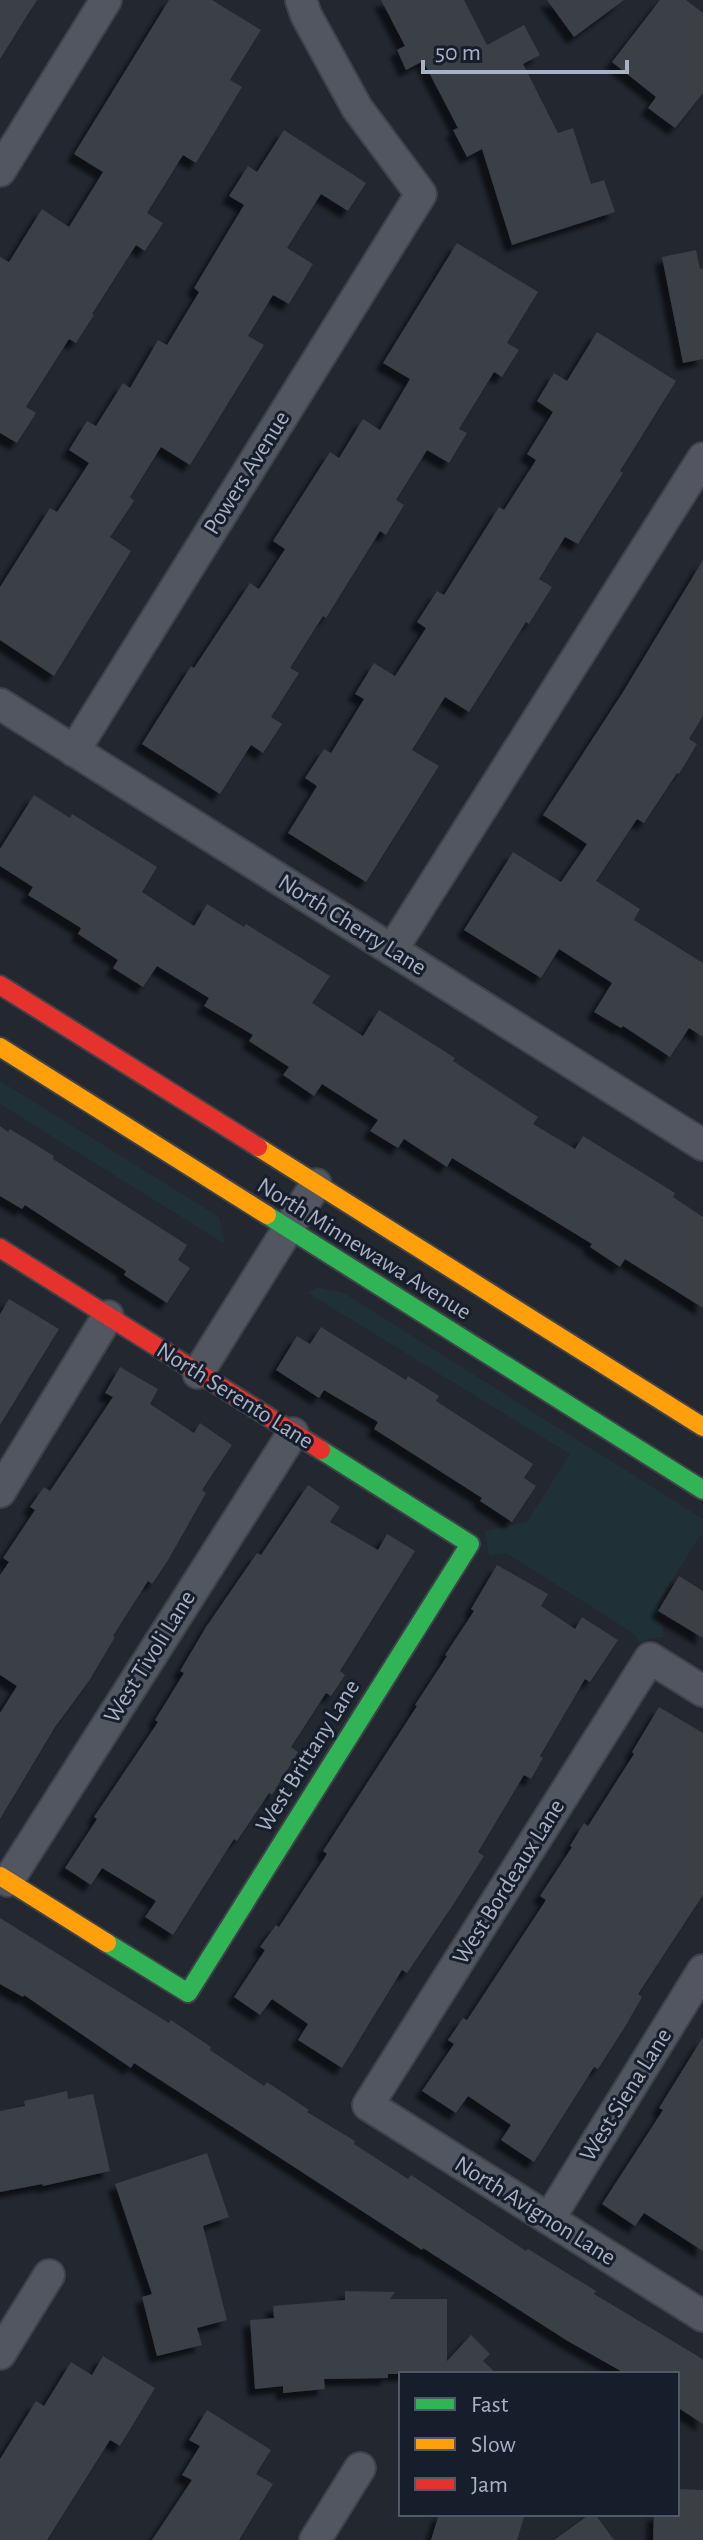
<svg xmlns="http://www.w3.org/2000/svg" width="703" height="2540" viewBox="0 0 703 2540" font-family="'Alegreya Sans',sans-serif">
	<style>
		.green { fill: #1f3137 }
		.building { fill: #3a3f47; filter: url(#shadow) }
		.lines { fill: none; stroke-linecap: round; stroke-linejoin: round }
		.street-casing { stroke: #3e4249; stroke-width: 34 }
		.fast-casing { stroke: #3e4249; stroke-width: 22 }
		.slow-casing { stroke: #3e4249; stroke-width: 22 }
		.jam-casing { stroke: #3e4249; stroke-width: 22 }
		.street { stroke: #515660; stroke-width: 30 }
		.fast { stroke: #30b455; stroke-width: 18 }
		.slow { stroke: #ff9f0a; stroke-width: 18 }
		.jam { stroke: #e5322d; stroke-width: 18 }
		.labels { text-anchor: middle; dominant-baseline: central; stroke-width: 6; stroke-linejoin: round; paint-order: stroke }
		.street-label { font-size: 24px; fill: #a9b2c5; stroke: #161d2b }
	</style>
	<defs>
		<filter id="shadow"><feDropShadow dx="-7" dy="7" stdDeviation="2" flood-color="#0009"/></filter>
	</defs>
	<rect width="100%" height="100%" fill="#222730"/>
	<g class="green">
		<polygon points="0,1081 219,1217 225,1244 0,1104"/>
		<polygon points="317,1287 344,1293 703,1519 703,1537 700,1536 657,1604 664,1637 651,1638 640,1643 633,1633 506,1553 489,1556 485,1531 527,1522 570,1454 308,1293"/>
	</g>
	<g class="building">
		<polygon points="0,0 37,0 0,59"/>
		<polygon points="169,0 212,0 261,30 230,80 242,87 196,163 183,155 147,213 163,223 145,251 136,245 92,314 94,315 76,343 69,339 26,407 36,413 17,443 0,433 0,257 9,262 42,209 69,227 103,172 74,154"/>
		<polygon points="381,0 464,0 487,45 524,25 540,55 523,64 558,133 573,128 591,184 604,180 615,212 512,245 482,149 467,157 453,130 458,128 423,61 406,70 397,50 405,46"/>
		<polygon points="547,0 624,0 574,37"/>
		<polygon points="660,0 686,0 703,13 703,93 675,128 648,108 656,97 612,62"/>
		<polygon points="284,130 366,183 348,211 321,194 287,248 313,264 289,304 273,295 248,336 264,345 190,465 161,447 130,497 134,501 110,537 131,551 54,676 0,640 0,587 50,508 57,512 89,463 69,450 87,421 96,426 123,383 130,388 158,340 167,345 199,292 194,288 244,205 229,196 248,166 257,172"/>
		<polygon points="457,243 538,292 507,343 519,350 502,377 494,372 459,429 467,433 449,463 427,450 396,500 404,505 386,535 380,531 326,618 323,616 290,668 299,673 271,717 282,724 263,753 251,745 220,794 142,744 191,666 194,668 250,583 259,589 285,549 273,541 330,452 339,458 363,419 380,430 410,379 383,363"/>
		<polygon points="696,250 700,269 703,268 703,359 683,363 662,257"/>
		<polygon points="597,332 676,381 620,471 623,473 578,544 565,537 539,579 552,587 529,624 526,622 469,712 445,697 412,750 439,766 366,882 288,833 317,786 305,778 324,749 331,753 364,699 355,694 374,663 395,676 426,628 417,622 437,591 444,595 499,507 504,510 536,460 527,454 553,412 537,401 554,373 567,381"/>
		<polygon points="703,560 703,716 689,739 697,744 679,774 677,773 644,823 637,819 596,881 640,909 634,920 703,963 703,1037 689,1028 670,1057 623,1026 621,1028 594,1012 612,983 559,949 541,978 464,930 513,852 561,882 587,844 543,815 623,692"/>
		<polygon points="34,795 70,818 72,814 157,867 142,892 194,926 207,904 244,927 246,924 330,976 312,1003 363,1036 379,1010 455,1058 453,1061 538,1117 533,1124 575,1149 583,1136 675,1193 673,1197 703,1217 703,1308 625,1259 620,1267 590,1247 592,1244 452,1158 447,1167 404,1139 398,1148 370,1131 378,1120 322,1084 314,1096 283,1075 289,1067 249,1041 253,1035 204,1006 209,998 157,966 143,987 113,968 118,960 78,934 81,928 28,895 33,887 0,866 0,849"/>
		<polygon points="0,1126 8,1132 10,1129 54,1156 53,1159 187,1245 178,1260 190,1268 167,1303 124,1275 126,1271 72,1236 25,1205 22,1209 0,1196"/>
		<polygon points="9,1299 59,1329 0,1425 0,1314"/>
		<polygon points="321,1327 406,1380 408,1376 439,1396 436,1401 533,1464 524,1478 536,1486 512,1522 480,1501 482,1498 374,1429 378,1422 324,1390 319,1398 276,1370 297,1336 310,1344"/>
		<polygon points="120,1367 158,1389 150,1404 194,1433 200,1423 232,1445 202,1490 206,1493 167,1562 152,1584 148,1581 113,1636 115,1637 89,1681 55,1727 0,1819 0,1713 17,1686 0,1675 0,1575 9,1562 3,1558 35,1510 30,1507 44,1487 50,1491 113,1397 105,1393"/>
		<polygon points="308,1485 340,1507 330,1522 378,1550 387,1534 415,1551 340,1671 345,1675 331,1696 326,1693 291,1747 298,1752 272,1795 269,1793 237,1841 234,1839 173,1935 145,1917 156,1901 117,1877 102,1868 91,1885 65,1868 97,1819 94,1817 158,1722 155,1720 184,1673 180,1671 206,1627 257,1553 261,1555"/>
		<polygon points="497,1565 548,1594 541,1606 575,1629 582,1617 618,1640 590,1682 585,1679 540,1756 543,1758 531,1779 524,1775 478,1852 484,1856 453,1905 407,1973 402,1970 342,2068 298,2040 308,2024 272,1999 260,2015 234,1997 265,1950 260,1947 276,1925 279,1927 327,1854 323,1851 417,1706 415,1705 447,1656 445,1655 474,1611 471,1609"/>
		<polygon points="679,1576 703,1591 703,1638 658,1611"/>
		<polygon points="659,1707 703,1733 703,1895 638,1994 642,1997 625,2027 598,2069 594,2067 534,2162 501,2140 511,2125 468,2096 456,2113 422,2091 454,2044 448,2040 463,2018 467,2020 546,1900 540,1896 572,1847 570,1846 584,1823 588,1826 634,1754 632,1752"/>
		<polygon points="0,1918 169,2023 171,2020 211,2047 210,2050 264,2086 267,2082 309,2110 307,2112 355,2141 354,2144 408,2179 411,2175 526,2251 528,2249 596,2291 594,2294 696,2355 703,2360 703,2424 677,2407 677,2374 626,2374 566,2340 423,2248 422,2250 134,2063 131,2068 24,1995 23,1997 0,1984"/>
		<polygon points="703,2037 703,2251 644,2213 635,2226 602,2204 663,2110 659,2108"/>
		<polygon points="67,2091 68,2099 93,2094 110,2171 43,2186 42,2184 0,2192 0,2111 25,2106 24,2101"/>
		<polygon points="207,2153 229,2217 203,2226 227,2320 197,2328 202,2345 157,2356 142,2297 152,2294 115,2184"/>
		<polygon points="345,2291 395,2292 390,2299 447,2299 447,2361 471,2335 490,2354 483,2361 497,2374 388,2374 388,2378 324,2379 325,2389 283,2393 283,2386 255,2389 250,2320 274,2318 273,2306 345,2300"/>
		<polygon points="103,2356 155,2388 120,2446 110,2440 47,2540 0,2540 0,2459 36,2401 44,2406 71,2362 92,2375"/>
		<polygon points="207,2410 271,2450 256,2474 273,2484 239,2540 152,2540 192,2480 182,2475 200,2446 189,2440"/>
		<polygon points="677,2489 703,2490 703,2540 653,2540 654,2514 677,2514"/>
		<polygon points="439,2514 525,2514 517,2540 431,2540"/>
		<polygon points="590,2514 595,2514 614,2540 554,2540"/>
	</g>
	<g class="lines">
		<defs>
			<g id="street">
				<polyline points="0,171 106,0"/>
				<polyline points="0,704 703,1145"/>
				<polyline points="74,751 421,194 357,108 306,15 301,0"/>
				<polyline points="392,950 703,458"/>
				<polyline points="198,1373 316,1184"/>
				<polyline points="0,1492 108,1316"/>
				<polyline points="703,1691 650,1658 368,2105 703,2316"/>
				<polyline points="8,1881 293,1433"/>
				<polyline points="549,2219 703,1970"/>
				<polyline points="0,2354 49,2275"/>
				<polyline points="315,2540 360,2468"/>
			</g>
			<g id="fast">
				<polyline points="267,1215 703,1490"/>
				<polyline points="107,1943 188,1993 470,1544 321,1450"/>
			</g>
			<g id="slow">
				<polyline points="0,1047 267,1215"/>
				<polyline points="258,1147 703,1427"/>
				<polyline points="0,1876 107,1943"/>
			</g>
			<g id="jam">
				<polyline points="0,985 258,1147"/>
				<polyline points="0,1248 321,1450"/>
			</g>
		</defs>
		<use href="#street" class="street-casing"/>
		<use href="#fast" class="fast-casing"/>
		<use href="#slow" class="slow-casing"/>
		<use href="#jam" class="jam-casing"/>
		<use href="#street" class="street"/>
		<use href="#fast" class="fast"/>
		<use href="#slow" class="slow"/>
		<use href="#jam" class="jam"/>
	</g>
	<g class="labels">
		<g class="street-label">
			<text transform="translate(247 473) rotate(-58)">Powers Avenue</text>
			<text transform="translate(352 925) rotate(32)">North Cherry Lane</text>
			<text transform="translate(364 1249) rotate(32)">North Minnewawa Avenue</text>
			<text transform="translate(235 1396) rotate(32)">North Serento Lane</text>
			<text transform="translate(150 1657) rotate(-58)">West Tivoli Lane</text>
			<text transform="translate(308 1756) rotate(-58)">West Brittany Lane</text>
			<text transform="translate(509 1882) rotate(-58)">West Bordeaux Lane</text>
			<text transform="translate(626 2095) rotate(-58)">West Siena Lane</text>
			<text transform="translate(535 2211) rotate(32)">North Avignon Lane</text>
		</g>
	</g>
	<rect x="399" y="2372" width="280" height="144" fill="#161d2b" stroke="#515969" stroke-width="2"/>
	<rect x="415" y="2398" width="40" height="12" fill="#30b455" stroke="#515969" stroke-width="2"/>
	<text x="471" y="2412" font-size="24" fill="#a9b2c5">Fast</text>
	<rect x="415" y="2438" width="40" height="12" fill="#ff9f0a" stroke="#515969" stroke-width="2"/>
	<text x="471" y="2452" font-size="24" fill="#a9b2c5">Slow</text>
	<rect x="415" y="2478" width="40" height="12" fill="#e5322d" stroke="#515969" stroke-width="2"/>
	<text x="471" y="2492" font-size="24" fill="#a9b2c5">Jam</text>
	<path d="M423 60v12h204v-12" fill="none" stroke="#a9b2c5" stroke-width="4"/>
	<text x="435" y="60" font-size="24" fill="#a9b2c5" stroke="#161d2b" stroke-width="6" paint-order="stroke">50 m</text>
</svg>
